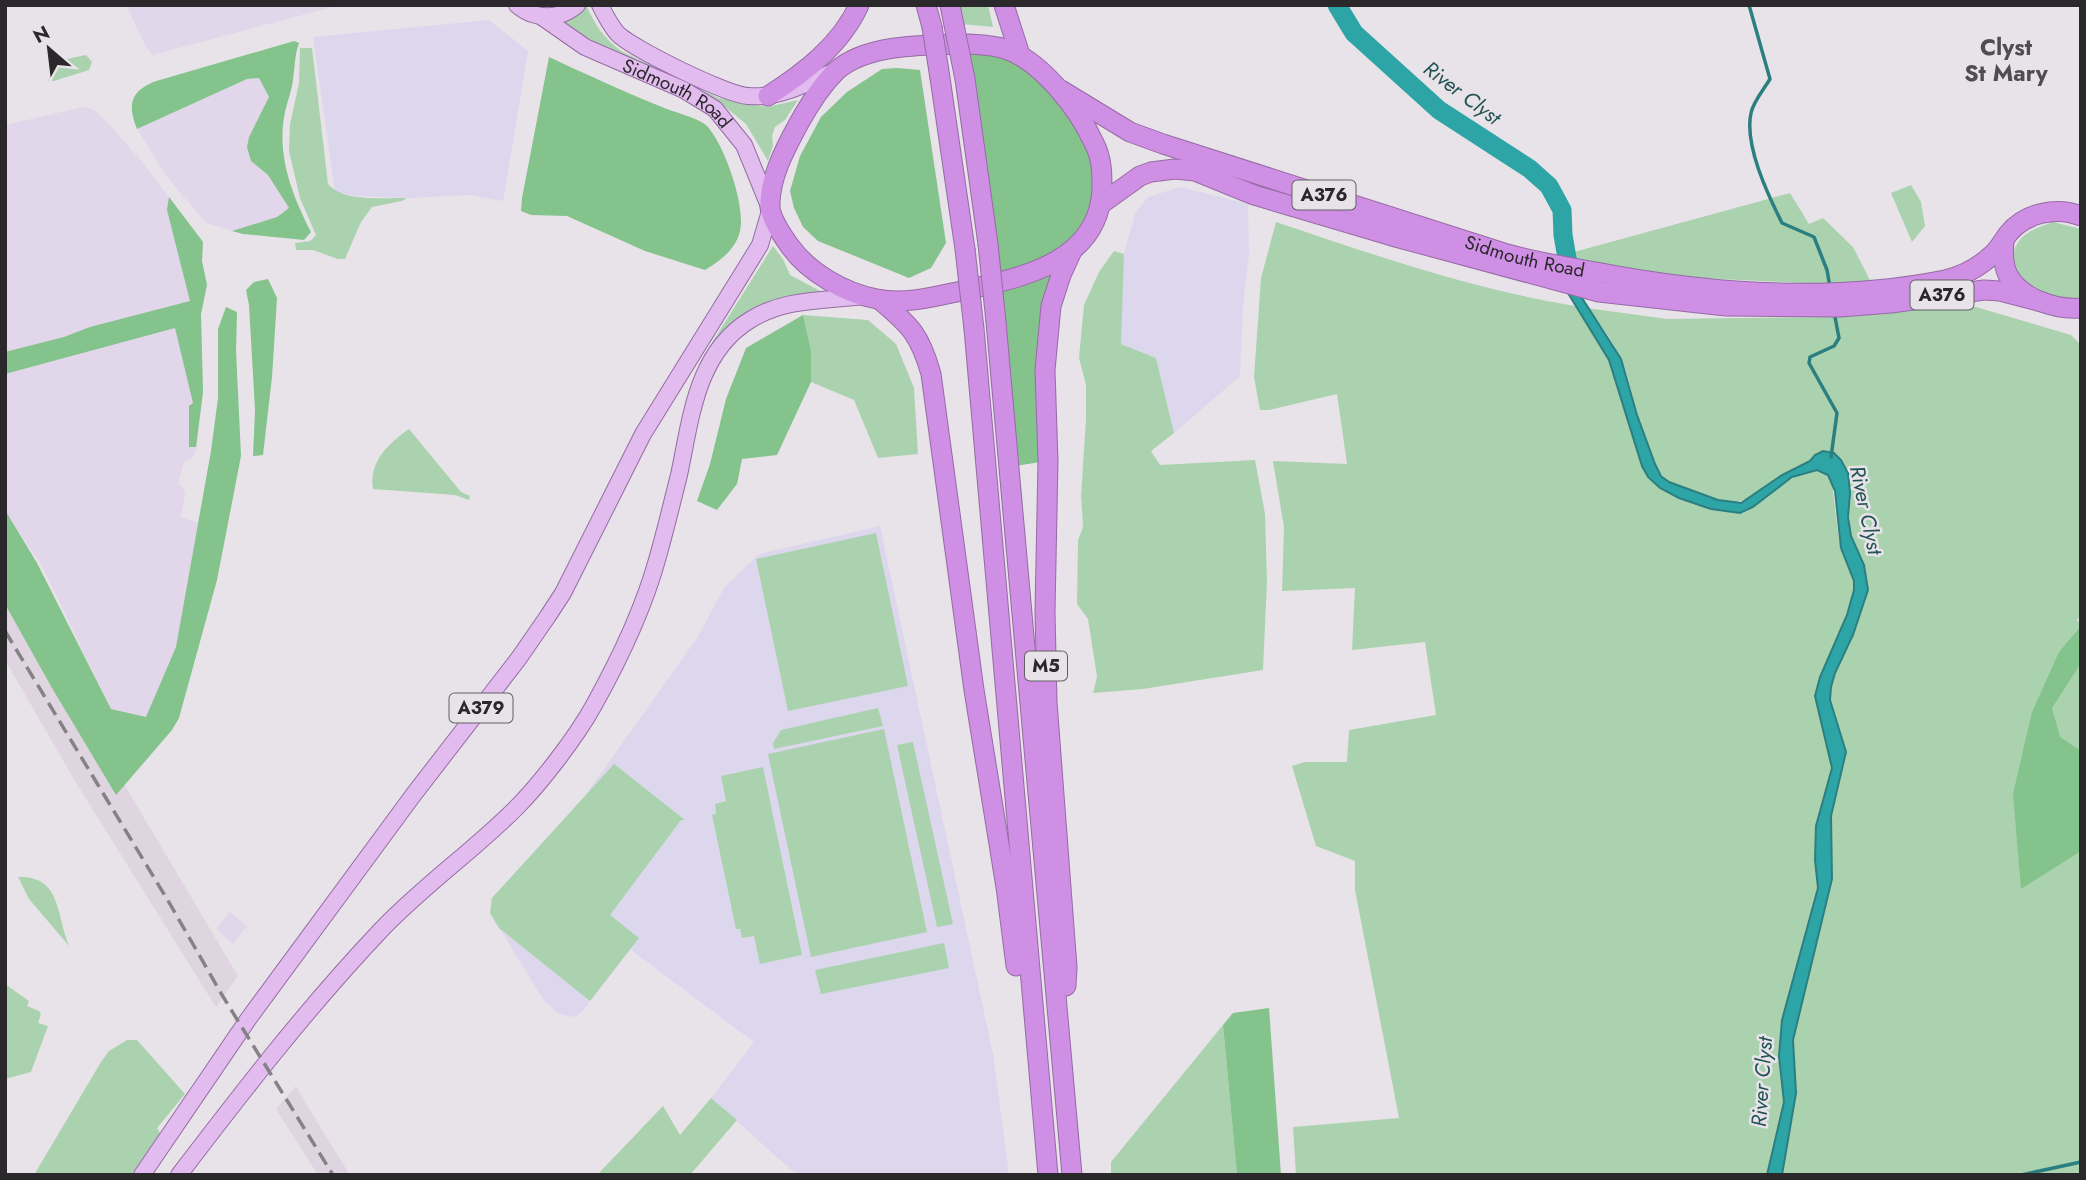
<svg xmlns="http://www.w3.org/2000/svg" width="2086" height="1180" viewBox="0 0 2086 1180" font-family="Jost,sans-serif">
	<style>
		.commercial { fill: #dcd7ed }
		.industrial { fill: #e1d6ea }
		.built { fill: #dfd5e1 }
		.green { fill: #abd2af }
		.forest { fill: #84c38c }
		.water { fill: #2da4a5; stroke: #2c7f80; stroke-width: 2 }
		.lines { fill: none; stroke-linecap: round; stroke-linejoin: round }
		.stream { stroke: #2c7f80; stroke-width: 3.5 }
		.river { stroke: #2da4a5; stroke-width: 19 }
		.major-casing { stroke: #956ba4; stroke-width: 18 }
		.highway-casing { stroke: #956ba4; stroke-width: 21 }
		.major { stroke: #e2bcef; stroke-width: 16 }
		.highway { stroke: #cf8fe5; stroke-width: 19 }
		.rail { stroke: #858285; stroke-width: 3.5; stroke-dasharray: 14 7; stroke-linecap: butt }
		.highway-bridge-casing { stroke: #956ba4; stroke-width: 21; stroke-linecap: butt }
		.highway-bridge { stroke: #cf8fe5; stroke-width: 19 }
		.labels { text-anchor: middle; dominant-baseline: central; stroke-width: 5; stroke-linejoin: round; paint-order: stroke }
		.shield { fill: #e8e3e8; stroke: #636063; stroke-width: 2 }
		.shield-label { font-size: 18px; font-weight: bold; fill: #2a282a }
		.street-label { font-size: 19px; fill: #2a282a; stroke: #e8e3e8 }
		.water-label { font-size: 21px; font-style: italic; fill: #235455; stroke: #e8e3e8 }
		.quarter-label { font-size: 23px; font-weight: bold; fill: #504c50; stroke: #e8e3e8 }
	</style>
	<rect width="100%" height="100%" fill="#e8e3e8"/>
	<g class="commercial">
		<polygon points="489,20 528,51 503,201 468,195 407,198 356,196 335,192 313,37"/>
		<polygon points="1180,187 1248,204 1249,255 1243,306 1240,376 1174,433 1156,358 1121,344 1121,310 1124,254 1135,214 1148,197"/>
		<polygon points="880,526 993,1054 1009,1175 797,1175 711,1098 754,1042 630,949 581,1013 574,1017 559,1014 545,1002 490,913 492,898 584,797 697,638 724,588 759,554"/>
	</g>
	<g class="industrial">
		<polygon points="126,5 340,5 152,55 145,45"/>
		<polygon points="259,78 269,97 249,137 251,161 268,175 289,208 277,217 232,231 206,223 167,177 137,129 247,79"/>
		<polygon points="83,107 93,109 106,121 143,163 203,242 202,261 207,285 201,314 203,392 196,452 191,459 184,462 178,483 184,489 185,495 181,517 198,523 176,647 146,717 111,709 41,564 5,512 5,125"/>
		<polygon points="230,912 247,926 233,944 216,929"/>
	</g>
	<g class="built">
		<polygon points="5,584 238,976 216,1007 75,781 5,660"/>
		<polygon points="296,1086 308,1107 350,1175 318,1175 276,1109"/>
	</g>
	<g class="green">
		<path d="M 583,5 L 586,5 C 595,25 604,38 621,51 L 719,98 L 767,107 L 798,100 L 785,120 L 775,127 L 772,136 L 773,145 L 768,161 L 746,124 L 714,98 L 655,70 L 626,60 L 557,20 Z"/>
		<polygon points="957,5 988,5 993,27 961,24"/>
		<path d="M 300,48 L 312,48 L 328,184 C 345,203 383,197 407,198 L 402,201 L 372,207 L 361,222 L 345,259 L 338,259 L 313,250 L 296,250 L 295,243 L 310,241 L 316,235 L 300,198 L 289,151 L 290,124 L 299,83 Z"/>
		<polygon points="86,55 92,62 89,70 54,81 48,81 48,66 52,62"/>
		<polygon points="1911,185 1921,202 1925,226 1912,242 1891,193"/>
		<polygon points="1790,193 1809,224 1823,218 1853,247 1872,284 1821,284 1662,276 1577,262 1574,252"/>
		<path d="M 1276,222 C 1374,255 1472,289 1575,306 L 1609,360 L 1642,466 C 1658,493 1696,506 1726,511 C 1731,512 1737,514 1742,513 C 1765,507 1812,444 1832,483 L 1839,541 L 1854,581 L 1854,590 L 1839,637 L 1820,677 L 1825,733 L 1832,768 L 1816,826 L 1815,860 L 1818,888 L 1782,1021 L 1779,1056 L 1784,1102 L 1767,1175 L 1296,1175 L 1293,1127 L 1399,1118 L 1355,890 L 1355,861 L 1316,846 L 1292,766 L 1305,762 L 1347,762 L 1349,730 L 1436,715 L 1425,642 L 1352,650 L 1355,588 L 1282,591 L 1284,527 L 1273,461 L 1347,464 L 1337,394 L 1269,410 L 1260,410 L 1254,377 L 1261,278 Z"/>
		<path d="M 2053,222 L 2081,229 L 2081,299 C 2074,299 2065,301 2058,300 C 2034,297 2000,266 2019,241 C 2026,231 2042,226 2053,222 Z"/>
		<path d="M 773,246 L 783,259 L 790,275 L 822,292 C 767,297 746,307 708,349 Z"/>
		<polygon points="1114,251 1124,254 1121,344 1156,358 1174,433 1151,451 1160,465 1255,460 1265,514 1267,581 1263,670 1143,689 1093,693 1097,677 1088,619 1077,604 1078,540 1083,527 1081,496 1086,419 1086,385 1079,358 1084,305 1099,272"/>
		<path d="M 1976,307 L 2071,335 L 2081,345 L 2081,616 L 2077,620 L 2081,625 L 2081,1175 L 1782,1175 L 1796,1093 L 1793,1040 L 1832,879 L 1831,816 L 1846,752 L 1830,700 L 1831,687 L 1835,673 L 1853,635 L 1868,590 L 1864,565 L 1851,536 L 1848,504 L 1850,493 L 1815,455 C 1805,467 1780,476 1766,486 C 1737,506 1736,506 1703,494 C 1691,490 1673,487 1664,477 C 1646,459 1634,398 1626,372 C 1619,350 1602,325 1587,308 L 1667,319 L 1820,317 L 1878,311 Z"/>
		<polygon points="803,315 868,320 896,344 914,388 918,454 878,458 854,400 811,382 811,350"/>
		<path d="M 409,429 L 461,492 L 470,496 L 469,500 L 455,495 L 373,489 C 369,461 388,444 409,429 Z"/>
		<polygon points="876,533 908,686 788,711 756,559"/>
		<polygon points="878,708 883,726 774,749 773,743 781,730"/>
		<polygon points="884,729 927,932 811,957 768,754"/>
		<polygon points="913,742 953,924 937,927 897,745"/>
		<polygon points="614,764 685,820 681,820 610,915 639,938 590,1001 499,928 490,913 492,898"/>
		<polygon points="763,767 802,955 760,964 754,936 742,938 740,929 736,929 712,815 716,814 715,804 726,801 721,776"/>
		<path d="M 18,877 C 63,875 56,919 70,947 L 29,899 Z"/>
		<polygon points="944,943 949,968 821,994 815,970"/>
		<polygon points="5,984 29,1001 27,1006 39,1011 41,1014 38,1023 48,1026 31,1072 5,1079"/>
		<polygon points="1223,1025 1237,1175 1111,1175 1111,1162"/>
		<polygon points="127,1040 137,1040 185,1094 157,1128 160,1133 132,1175 34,1175 101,1062 109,1051"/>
		<polygon points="711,1098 737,1120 690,1175 599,1173 663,1106 680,1135"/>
	</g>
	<g class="forest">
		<path d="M 294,41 L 299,43 C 294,56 295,71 292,86 C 290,95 287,103 285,112 C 276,154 292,195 311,232 L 304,240 L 243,234 L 232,231 L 277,217 L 289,208 L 268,175 L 251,161 L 247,147 L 249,137 L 269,97 L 259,78 L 247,79 L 137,129 C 128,106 129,93 153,82 Z"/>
		<polygon points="969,44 1007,49 1087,128 1101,204 1061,275 1048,461 1014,466 988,244"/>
		<path d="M 549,57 C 586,74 624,92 662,107 C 673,112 699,118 707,126 C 724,144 746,206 740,231 C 736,249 720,261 705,270 L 645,251 L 567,216 L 531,215 L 521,211 L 522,198 Z"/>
		<polygon points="897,68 920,70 946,243 931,268 909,278 818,241 803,227 794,208 790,191 800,156 821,117 847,92 882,69"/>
		<polygon points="169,197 203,242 202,261 207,285 201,314 203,392 196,447 189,447 189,406 193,403 175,328 5,374 5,352 64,337 90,327 190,301 167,210"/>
		<polygon points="268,279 277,298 272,377 263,455 253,456 255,410 249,305 246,290 254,282"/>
		<polygon points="226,307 237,312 236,350 241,456 217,580 179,718 172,730 116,795 52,688 5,604 5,510 37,563 111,709 146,717 176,647 211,451 218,398 218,329"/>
		<polygon points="803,315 811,350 811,382 777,455 742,459 737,484 717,510 697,501 710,464 726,399 746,348"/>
		<polygon points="2081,626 2081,663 2052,708 2060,737 2081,751 2081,851 2021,889 2013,794 2032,712 2059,652"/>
		<polygon points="1269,1008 1281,1175 1237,1175 1223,1025 1233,1013"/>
	</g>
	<polygon class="water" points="1568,293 1580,295 1621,359 1637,415 1655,464 1661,476 1669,482 1718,500 1741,503 1782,475 1810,461 1815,455 1823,451 1834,453 1841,460 1848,473 1850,493 1848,517 1851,536 1864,565 1868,590 1853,635 1835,673 1831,687 1830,700 1846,752 1831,816 1832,879 1793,1040 1796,1093 1782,1175 1767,1175 1784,1102 1779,1056 1782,1020 1818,888 1815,860 1816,826 1832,768 1815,696 1820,677 1847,615 1854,590 1854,581 1841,548 1835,491 1828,475 1817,470 1792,477 1753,507 1740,513 1711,509 1679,498 1660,488 1648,477 1642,466 1609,360"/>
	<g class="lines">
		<g class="stream">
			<path d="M 1749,5 L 1770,79 C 1764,89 1753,102 1751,113 C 1744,145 1768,195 1782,223 L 1814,237 L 1827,270 L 1830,287"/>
			<polyline points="1831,457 1837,413 1809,363 1810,357 1834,346 1839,338 1834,312"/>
			<polyline points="2021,1175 2081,1162"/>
		</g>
		<polyline class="river" points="1337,5 1354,33 1439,110 1530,169 1549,186 1562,210 1563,235 1571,281"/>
		<defs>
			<g id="major">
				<path d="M 517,5 C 534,20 560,20 577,5"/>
				<path d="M 600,5 C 605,15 610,25 617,33 C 631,48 727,95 748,96 C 778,99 808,83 835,71"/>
				<path id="s1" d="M 542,17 L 585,47 L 684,90 L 715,109 L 744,145 L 769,206"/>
				<polyline points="142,1175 249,1018 414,794 519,658 548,616 563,593 643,434 760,245 770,211"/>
				<path d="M 179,1175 C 243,1091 308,1007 381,930 C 423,886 473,851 516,808 C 541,783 577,736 594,705 C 619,660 643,610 657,560 C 665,532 672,503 679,475 C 691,419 696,353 750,320 C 785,298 824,301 863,296"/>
			</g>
			<g id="highway">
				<polyline points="926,5 932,27"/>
				<polyline points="950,5 954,25"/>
				<polyline points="1004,5 1020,55"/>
				<path d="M 969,44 C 981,45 993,45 1005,49 C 1041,60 1079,110 1094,143 C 1102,158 1102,173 1102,189 C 1099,262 1023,277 966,290 C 937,296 906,305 877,299 C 844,293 808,272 789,245 C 782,235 771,219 770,207 C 769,178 786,147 799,123 C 809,105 822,85 836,71 C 867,43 929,45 969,44 Z"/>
				<polyline points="940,78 965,249"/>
				<polyline points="965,79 988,244"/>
				<path id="s2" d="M 1061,90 L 1130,132 L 1163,144 L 1507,254 C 1537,262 1566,267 1596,272 C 1710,294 1830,303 1945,280 C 1962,276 1979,267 1992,255 C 1999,249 2003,241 2008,234 C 2025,213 2056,206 2081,216"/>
				<path d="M 768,96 C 804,73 841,45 859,5"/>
				<polyline points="1101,204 1140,176 1151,172 1175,169 1195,171 1254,195 1392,236 1599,292 1726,306 1840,307 1891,303 1984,290 2000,291 2042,302"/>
				<path d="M 2004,242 C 2003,252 2003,265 2008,275 C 2021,299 2056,310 2081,308"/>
				<path d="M 880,300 C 911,326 920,335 931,374 L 974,690 L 1006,887 L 1016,966"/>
				<polyline points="996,322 1072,1175"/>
				<polyline points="974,329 1048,1175"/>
				<polyline points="1066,986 1067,967 1047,702 1045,611 1048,461 1045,370 1051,306 1061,275 1072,251"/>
			</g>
		</defs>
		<use href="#major" class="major-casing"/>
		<use href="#highway" class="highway-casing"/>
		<use href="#major" class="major"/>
		<use href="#highway" class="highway"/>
		<polyline class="rail" points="5,631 170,904 222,995 333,1175"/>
		<defs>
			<g id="highway-bridge">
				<polyline points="954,25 965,79"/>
				<polyline points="932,27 940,78"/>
				<polyline points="988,244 996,322"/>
				<polyline points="965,249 974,329"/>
			</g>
		</defs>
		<use href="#highway-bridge" class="highway-bridge-casing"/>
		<use href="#highway-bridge" class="highway-bridge"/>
	</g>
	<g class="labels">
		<g class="shield">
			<rect x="1292.5" y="180.5" width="63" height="29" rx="5"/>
			<rect x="1910.5" y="280.5" width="63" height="29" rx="5"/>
			<rect x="1025" y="651.5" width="42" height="29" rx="5"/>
			<rect x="449.5" y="693.5" width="63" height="29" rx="5"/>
		</g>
		<g class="shield-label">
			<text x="1324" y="195">A376</text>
			<text x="1942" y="295">A376</text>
			<text x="1046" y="666">M5</text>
			<text x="481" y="708">A379</text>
		</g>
		<g class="street-label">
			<text stroke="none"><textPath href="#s1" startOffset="156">Sidmouth Road</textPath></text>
			<text stroke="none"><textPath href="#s2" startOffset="495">Sidmouth Road</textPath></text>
		</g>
		<g class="water-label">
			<text transform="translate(1462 93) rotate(37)">River Clyst</text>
			<text transform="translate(1866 510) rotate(78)">River Clyst</text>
			<text transform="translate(1762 1082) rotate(-86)">River Clyst</text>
		</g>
		<g class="quarter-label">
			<text x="2006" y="47">Clyst<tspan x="2006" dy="26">St Mary</tspan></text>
		</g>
	</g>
	<rect width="2086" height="1180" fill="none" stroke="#2a282a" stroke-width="14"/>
	<g transform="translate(49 49) rotate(332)" stroke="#e8e3e8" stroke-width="5" paint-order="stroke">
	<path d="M0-5L12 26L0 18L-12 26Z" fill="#2a282a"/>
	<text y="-10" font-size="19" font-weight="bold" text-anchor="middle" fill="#2a282a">N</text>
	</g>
</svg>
